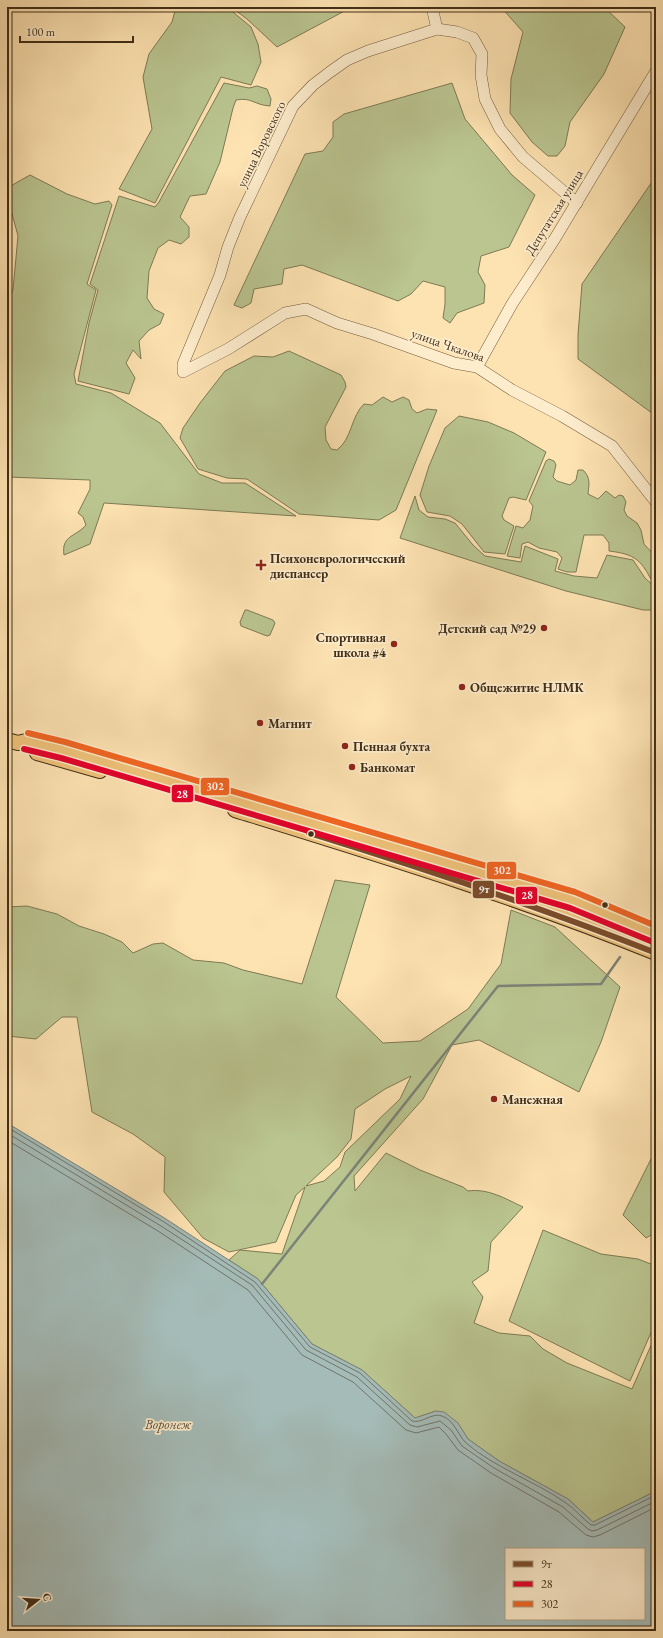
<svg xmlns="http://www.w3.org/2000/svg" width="663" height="1638" viewBox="0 0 663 1638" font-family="'EB Garamond',serif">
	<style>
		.green { fill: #bac590; stroke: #7e7a54; fill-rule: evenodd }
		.water { fill: #a4bbb7; stroke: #7c8377; fill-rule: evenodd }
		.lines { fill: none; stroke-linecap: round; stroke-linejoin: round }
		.shore { stroke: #727468; stroke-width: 1 }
		.stream { stroke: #7c8377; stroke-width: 2.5 }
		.minor-casing { stroke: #705b3e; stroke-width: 12 }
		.major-casing { stroke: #412e18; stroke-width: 16 }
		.minor { stroke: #feedcd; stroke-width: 11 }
		.major { stroke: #efc279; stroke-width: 14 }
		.bus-1-casing { stroke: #feedcd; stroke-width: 9 }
		.bus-2-casing { stroke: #feedcd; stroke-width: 9 }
		.bus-3-casing { stroke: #feedcd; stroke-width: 9 }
		.bus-1 { stroke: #7a4b2a; stroke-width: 6 }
		.bus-2 { stroke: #e4002b; stroke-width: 6 }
		.bus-3 { stroke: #f26522; stroke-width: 6 }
		.poi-dot { fill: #8f2418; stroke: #feedcd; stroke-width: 1.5 }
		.bus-dot { fill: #412e18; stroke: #feedcd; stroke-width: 1.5 }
		.labels { text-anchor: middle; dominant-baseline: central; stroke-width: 3.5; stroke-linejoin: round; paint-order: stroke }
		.street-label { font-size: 13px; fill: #412e18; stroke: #feedcd }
		.poi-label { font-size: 13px; font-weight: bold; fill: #412e18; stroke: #feedcd; text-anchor: start }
		.water-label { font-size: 14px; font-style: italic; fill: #5a5140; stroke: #feedcd }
		.line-badge { stroke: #feedcd; stroke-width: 1.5 }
		.badge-label { font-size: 11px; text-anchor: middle; font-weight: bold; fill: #fff }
	</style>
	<rect width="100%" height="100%" fill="#fee3b2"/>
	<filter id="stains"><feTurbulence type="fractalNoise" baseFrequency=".005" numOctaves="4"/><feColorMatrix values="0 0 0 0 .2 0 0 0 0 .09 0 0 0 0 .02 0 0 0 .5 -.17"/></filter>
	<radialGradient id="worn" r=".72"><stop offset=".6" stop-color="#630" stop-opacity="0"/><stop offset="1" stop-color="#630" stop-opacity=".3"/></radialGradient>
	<g class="green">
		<polygon points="176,7 227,7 251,27 258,44 261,62 251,85 221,77 155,203 119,189 152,129 143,77 149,54 172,22"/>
		<polygon points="231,7 352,7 277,47 247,19"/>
		<polygon points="501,7 607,7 606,9 625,27 604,74 570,122 565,146 557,156 548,156 532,142 510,113 511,79 523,32"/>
		<path d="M 224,83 L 249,88 L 257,86 L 267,89 L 271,99 L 270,106 C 254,105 252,97 236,100 L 233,108 L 220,162 L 206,194 L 190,196 L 180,217 L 189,227 L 189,237 L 181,244 L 169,240 L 158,248 L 149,271 L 147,298 L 154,309 L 164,314 L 160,324 L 149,330 L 139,341 L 141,359 L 133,350 L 126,363 L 135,378 L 129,394 L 78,381 L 89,323 L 98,290 L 90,284 L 119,196 L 155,207 L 159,202 Z"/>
		<polygon points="452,83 465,119 512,175 535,195 509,247 481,256 478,272 485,285 484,303 457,313 450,323 443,318 445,304 445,287 423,281 411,294 398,301 302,265 284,269 282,284 254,289 251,303 242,308 234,305 305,154 323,151 333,137 333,122 344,114"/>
		<path d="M 30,175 L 67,194 L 95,204 L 109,201 L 112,205 L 87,284 L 96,290 L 74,374 L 76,384 L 111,393 L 160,423 L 199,474 L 222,483 L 245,483 L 296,516 L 104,503 L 90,544 L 64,555 C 61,535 76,537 86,525 L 83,517 L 78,513 L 90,489 L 90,480 L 7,477 L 7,302 L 13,290 L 18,236 L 7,195 L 7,188 Z"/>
		<polygon points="656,176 656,416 578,359 578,335 582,284"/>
		<path d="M 289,351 L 341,375 L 345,382 L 346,387 L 325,427 L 326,440 L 331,449 L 337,450 C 352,439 351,416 364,404 L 372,405 L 383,397 L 392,402 L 403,397 L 409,400 L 412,409 L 417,413 L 427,409 L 437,410 L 396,510 L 379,520 L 299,514 L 247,479 L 227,478 L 198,469 L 180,438 L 183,428 L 200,403 L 225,371 L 254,356 L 273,357 Z"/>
		<polygon points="459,416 488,422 514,433 546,452 526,500 513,497 509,498 502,516 504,520 514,526 505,554 484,552 462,524 450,516 427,512 420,495 429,466 445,428"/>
		<path d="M 549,459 L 554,461 L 556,465 L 553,477 L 557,481 L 570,485 L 576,480 L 578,470 L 583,470 C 591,478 589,484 588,494 L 598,499 L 606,491 L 615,498 L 619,495 L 623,496 L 626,502 L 624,510 L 627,516 L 637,523 L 641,530 L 644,544 L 656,557 L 656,584 C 648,577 650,576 645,569 C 636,555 624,553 609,551 L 609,543 L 603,535 L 584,535 L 576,572 L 567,572 L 558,569 L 562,558 L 557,552 L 539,548 L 528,542 L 522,544 L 520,558 L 507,556 L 516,526 L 523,528 L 530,520 L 533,506 L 529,501 L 546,461 Z"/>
		<polygon points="415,496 419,510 428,517 445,519 455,523 473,545 485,556 521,562 525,546 558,559 555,571 574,576 597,578 607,555 633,560 645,578 656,588 656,610 643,610 566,591 400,538"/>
		<polygon points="245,610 247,610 273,620 275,623 270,635 267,636 241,626 240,622"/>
		<path d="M 335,880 L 370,885 L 336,997 L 383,1043 L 420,1041 L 468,1009 L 501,964 L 511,910 L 555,927 L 620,987 L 601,1042 L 579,1092 L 479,1040 L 452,1045 L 423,1099 L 354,1176 L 355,1191 L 386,1153 L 420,1170 L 463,1187 L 468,1191 C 488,1188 506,1199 523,1207 L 491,1242 L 488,1271 L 472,1282 L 483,1297 L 474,1323 L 499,1333 L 530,1336 L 543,1349 L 567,1363 L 632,1389 L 656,1334 L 656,1491 L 593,1522 L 568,1499 L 499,1461 L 468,1439 L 458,1424 L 436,1411 L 415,1418 L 362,1370 L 312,1344 L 258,1279 L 229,1260 L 240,1250 L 282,1254 L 305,1187 L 296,1195 L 276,1242 L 229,1252 L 203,1238 L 164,1192 L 165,1157 L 133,1134 L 92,1112 L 77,1017 L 62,1017 L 36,1039 L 7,1036 L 7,907 L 27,906 L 57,914 L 79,926 L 104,934 L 122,942 L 133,953 L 153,944 L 163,943 L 193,960 L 224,963 L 243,970 L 302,984 ZM 411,1076 L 400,1099 L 345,1152 L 340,1167 L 324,1181 L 306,1186 L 337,1157 L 351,1139 L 355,1109 L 385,1089 Z"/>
		<polygon points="654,1153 656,1155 656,1232 646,1238 623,1215"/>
		<polygon points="543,1230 601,1254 638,1259 656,1266 656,1321 630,1381 509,1321"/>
	</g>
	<path class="water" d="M 7,1123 L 166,1219 L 258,1279 L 312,1344 L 362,1370 L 415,1418 L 436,1411 L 444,1412 L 458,1423 L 468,1439 L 499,1461 L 568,1499 L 593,1522 L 656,1491 L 656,1631 L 7,1631 ZM 506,1549 L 644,1549 L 644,1619 L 506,1619 Z"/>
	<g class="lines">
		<g class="shore">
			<path d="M 7,1127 L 164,1222 L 255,1282 L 310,1347 L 360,1373 L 412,1421 C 422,1424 432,1412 442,1416 C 454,1420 458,1435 466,1443 C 495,1468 535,1481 566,1503 C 575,1509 582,1518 591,1525 L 595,1525 L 656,1495"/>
			<polyline points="7,1133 161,1226 252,1285 306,1350 357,1377 410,1425 417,1427 440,1421 451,1430 462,1446 494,1468 563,1507 588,1529 592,1531 597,1530 656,1501"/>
			<polyline points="7,1140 158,1231 248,1290 302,1355 353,1382 406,1430 416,1433 439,1427 446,1434 458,1450 491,1473 559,1512 586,1535 593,1537 600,1535 656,1507"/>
		</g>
		<polyline class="stream" points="262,1284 498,986 601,984 620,957"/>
		<defs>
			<g id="minor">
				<polyline points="432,7 437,29"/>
				<polyline points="577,203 523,157 500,129 485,99 481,75 482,54 473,38 457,32 437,29 368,51 347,60 330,72 313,85 293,106 240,217 228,247 220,275 183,364 183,372 228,349 285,313 306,309 337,323 373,334 454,363 477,367 512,390 562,416 612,446 656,502"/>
				<polyline points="477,367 512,304 554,240 656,71"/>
			</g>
			<g id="major">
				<polyline points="7,740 18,743 26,741 63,750 373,840 442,862 573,900 656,935"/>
				<polyline points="37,753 100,771"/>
				<path d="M 235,810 C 377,854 518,897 656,953"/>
			</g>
		</defs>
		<use href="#minor" class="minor-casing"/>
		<use href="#major" class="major-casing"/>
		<use href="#minor" class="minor"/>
		<use href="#major" class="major"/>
		<defs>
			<path id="bus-1" d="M 309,833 C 426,869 542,908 656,953"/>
			<polyline id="bus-2" points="24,749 61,758 570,908 653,942"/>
			<polyline id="bus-3" points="28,733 65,742 575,892 656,926"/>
		</defs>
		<use href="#bus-1" class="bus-1-casing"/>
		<use href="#bus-2" class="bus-2-casing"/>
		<use href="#bus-3" class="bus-3-casing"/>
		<use href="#bus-1" class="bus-1"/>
		<use href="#bus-2" class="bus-2"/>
		<use href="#bus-3" class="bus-3"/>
	</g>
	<g class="poi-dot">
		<path d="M259 559h4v4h4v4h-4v4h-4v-4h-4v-4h4z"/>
		<circle cx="544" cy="628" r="4"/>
		<circle cx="394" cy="644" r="4"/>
		<circle cx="462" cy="687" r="4"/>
		<circle cx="260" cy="723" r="4"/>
		<circle cx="345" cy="746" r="4"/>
		<circle cx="352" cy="767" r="4"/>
		<circle cx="494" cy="1099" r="4"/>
	</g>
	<g class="bus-dot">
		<circle cx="311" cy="834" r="3.5"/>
		<circle cx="605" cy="905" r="3.5"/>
	</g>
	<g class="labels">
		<g class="street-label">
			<text transform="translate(261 144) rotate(-64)">улица Воровского</text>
			<text transform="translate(554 212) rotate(-58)">Депутатская улица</text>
			<text transform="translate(448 345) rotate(19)">улица Чкалова</text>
		</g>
		<g class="poi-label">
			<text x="270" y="558">Психоневрологический<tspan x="270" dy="15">диспансер</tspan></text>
			<text x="536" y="628" text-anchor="end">Детский сад №29</text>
			<text x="386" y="637" text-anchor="end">Спортивная<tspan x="386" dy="15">школа #4</tspan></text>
			<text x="470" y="687">Общежитие НЛМК</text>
			<text x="268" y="723">Магнит</text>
			<text x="353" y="746">Пенная бухта</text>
			<text x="360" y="767">Банкомат</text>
			<text x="502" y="1099">Манежная</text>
		</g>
		<g class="water-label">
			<text x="168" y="1424">Воронеж</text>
		</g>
	</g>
	<g class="line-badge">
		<rect x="200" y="777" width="30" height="19" rx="4" fill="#f26522"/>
		<rect x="171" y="784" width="23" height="19" rx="4" fill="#e4002b"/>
		<rect x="486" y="861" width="31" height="19" rx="4" fill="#f26522"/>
		<rect x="472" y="880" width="23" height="19" rx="4" fill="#7a4b2a"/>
		<rect x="515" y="886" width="23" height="19" rx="4" fill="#e4002b"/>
	</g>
	<g class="badge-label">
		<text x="215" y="790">302</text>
		<text x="182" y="798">28</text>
		<text x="502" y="874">302</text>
		<text x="484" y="893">9т</text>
		<text x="527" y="899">28</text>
	</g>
	<rect width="663" height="1638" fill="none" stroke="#fee3b2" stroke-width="24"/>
	<rect x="8" y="8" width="647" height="1622" fill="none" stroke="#412e18" stroke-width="2"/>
	<rect x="12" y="12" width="639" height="1614" fill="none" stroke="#412e18"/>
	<rect x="505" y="1548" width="140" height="72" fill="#feedcd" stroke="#b2a185"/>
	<rect x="513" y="1561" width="20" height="6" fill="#7a4b2a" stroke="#b2a185"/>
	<text x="541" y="1568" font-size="12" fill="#412e18">9т</text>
	<rect x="513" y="1581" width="20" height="6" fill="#e4002b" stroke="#b2a185"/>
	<text x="541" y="1588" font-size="12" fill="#412e18">28</text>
	<rect x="513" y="1601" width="20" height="6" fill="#f26522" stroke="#b2a185"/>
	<text x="541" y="1608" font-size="12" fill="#412e18">302</text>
	<g transform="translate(38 1600) rotate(73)" stroke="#feedcd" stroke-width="3" paint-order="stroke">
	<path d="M0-3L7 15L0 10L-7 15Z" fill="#412e18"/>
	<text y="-6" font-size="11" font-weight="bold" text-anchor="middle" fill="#412e18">С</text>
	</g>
	<path d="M20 36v6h113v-6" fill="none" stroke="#412e18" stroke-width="2"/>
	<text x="26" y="36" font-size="12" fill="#412e18" stroke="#feedcd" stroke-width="3" paint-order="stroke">100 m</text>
	<rect width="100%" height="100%" filter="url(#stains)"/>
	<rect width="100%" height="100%" fill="url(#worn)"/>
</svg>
